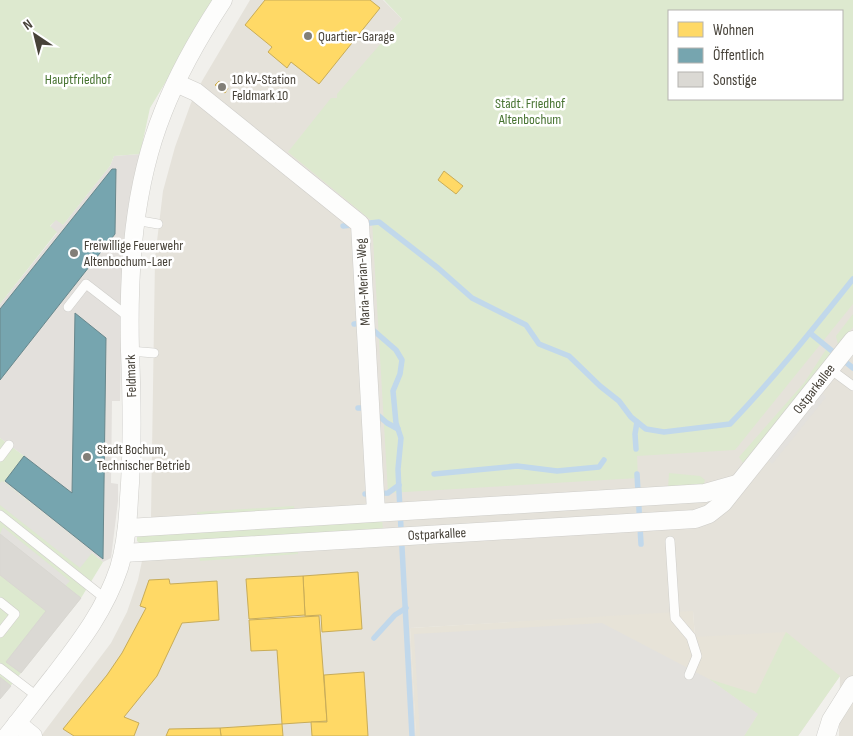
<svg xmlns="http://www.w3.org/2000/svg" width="853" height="736" viewBox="0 0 853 736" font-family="'Sofia Sans Condensed',sans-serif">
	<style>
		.residential { fill: #e5e2da }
		.industrial { fill: #e3e0dc }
		.education { fill: #e7e3d8 }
		.green { fill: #dde9cf; fill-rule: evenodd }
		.parking { fill: #e3e1dd }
		.homes { fill: #ffd966; stroke: #c8ac58 }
		.public { fill: #76a5af; stroke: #68878c }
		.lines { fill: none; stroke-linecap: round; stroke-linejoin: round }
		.stream { stroke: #c1d8eb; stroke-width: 5.5 }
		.building { fill: #dbd9d4; stroke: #d9d7d2 }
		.lane-casing { stroke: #cfceca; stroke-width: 10 }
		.street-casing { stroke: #cfceca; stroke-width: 19 }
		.lane { stroke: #fdfdfc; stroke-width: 9 }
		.street { stroke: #fdfdfc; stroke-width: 18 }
		.poi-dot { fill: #827f78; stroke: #fff; stroke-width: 2 }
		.labels { text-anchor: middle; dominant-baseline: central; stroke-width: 5; stroke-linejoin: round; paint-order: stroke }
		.poi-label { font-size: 14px; fill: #474239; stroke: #fff; text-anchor: start }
		.park-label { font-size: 14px; fill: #477331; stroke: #fff }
		.street-label { font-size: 14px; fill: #474239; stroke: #fff }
	</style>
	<rect width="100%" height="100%" fill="#f1f0ec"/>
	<polygon class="residential" points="250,0 383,0 402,19 337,98 853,239 853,736 839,736 840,676 695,637 693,612 410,628 416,736 41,736 111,643 127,612 138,580 151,518 155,258 163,191 175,147 191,103 202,81"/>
	<polygon class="industrial" points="140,154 129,202 123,258 120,401 112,401 111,483 118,484 118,501 111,558 103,562 4,482 24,456 0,438 0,304 57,233 50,227 56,219 63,225 110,166 114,156"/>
	<polygon class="education" points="693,611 695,637 786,632 840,676 798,736 416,736 410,628"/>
	<g class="green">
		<polygon points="0,0 215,0 150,108 140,154 114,156 110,166 63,225 56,220 50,226 57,232 0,304"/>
		<path d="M 384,0 L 853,0 L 853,304 L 735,450 L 637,456 L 638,478 L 388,493 L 372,221 L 288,152 L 331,98 L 337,98 L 337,94 L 402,19 ZM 669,11 L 842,11 L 842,99 L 669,99 Z"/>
		<polygon points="853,314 853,327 838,345 836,336"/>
		<polygon points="827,348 833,352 743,463 739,457 804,383"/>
		<polygon points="0,438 24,456 4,482 103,562 81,598 0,699"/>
		<polygon points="669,473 700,476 705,480 703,487 668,489"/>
		<polygon points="294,506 295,512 197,518 197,512"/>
		<polygon points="382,518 383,531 141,544 137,541 137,536"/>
		<polygon points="298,548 298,554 200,561 199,554"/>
		<polygon points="786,632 840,676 798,736 744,736 758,714 709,679 756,694"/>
	</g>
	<g class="parking">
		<polygon points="822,393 826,397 772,464 768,460"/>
		<polygon points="2,481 92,553 80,568 0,505 0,483"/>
		<polygon points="3,527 70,581 65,586 0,534"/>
		<polygon points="602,623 709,679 758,714 744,736 420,736 414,634"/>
	</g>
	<g class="homes">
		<polygon points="265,0 370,0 380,8 319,84 291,62 287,68 268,52 272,47 245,25"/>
		<polygon points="219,81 228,88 225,93 215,85"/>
		<polygon points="444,171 463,186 456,194 438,180"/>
		<polygon points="358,572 362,629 322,632 321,615 305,616 303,576"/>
		<polygon points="303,576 305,615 249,619 246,579"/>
		<polygon points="169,579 170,584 217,581 219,620 182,623 157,676 124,717 139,723 134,736 74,736 63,729 107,675 122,653 146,608 140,606 149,580"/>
		<polygon points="319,616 327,721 282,724 277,650 251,651 249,620"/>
		<polygon points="364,672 368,736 312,736 311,722 327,722 324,675"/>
		<polygon points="282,724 283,736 221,736 220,728"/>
		<polygon points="220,728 221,736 166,736 169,729"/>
	</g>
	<g class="public">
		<polygon points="112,169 116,169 115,234 0,380 0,309"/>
		<polygon points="75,313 106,338 103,559 5,481 24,456 72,493"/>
	</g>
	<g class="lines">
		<g class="stream">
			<path d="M 343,226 L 379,222 L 438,268 L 472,298 L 526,325 L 539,344 L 569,356 L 600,386 L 619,401 L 631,417 L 646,429 L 664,432 L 730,424 C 774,378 813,329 853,279"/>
			<polyline points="354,324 365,323 396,350 402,360 400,374 393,391 396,423 401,438 398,469 399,491 412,736"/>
			<polyline points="810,333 853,368"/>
			<polyline points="358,408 370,408 387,423 398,429"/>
			<polyline points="636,449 635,434 637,422"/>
			<polyline points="434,474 517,466 557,471 599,467 604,460"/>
			<polyline points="637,474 641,544"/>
			<polyline points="365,494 388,493 399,485"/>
			<polyline points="374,638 395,615 406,608"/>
		</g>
	</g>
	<g class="building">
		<polygon points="0,534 81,598 21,673 6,662 46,611 0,575"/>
		<polygon points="0,677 11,686 0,699"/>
	</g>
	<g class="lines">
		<defs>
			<g id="lane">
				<polyline points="135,220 158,224"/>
				<polyline points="68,307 86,284 130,318"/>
				<polyline points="130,351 154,353"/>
				<polyline points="830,369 853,386"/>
				<polyline points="0,457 9,445"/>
				<polyline points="0,515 107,600"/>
				<polyline points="670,541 675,618 691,637 697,656 689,675"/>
				<polyline points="0,602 15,614 0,633"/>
				<polyline points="0,668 38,697"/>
			</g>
			<g id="street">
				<polyline points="176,83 196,92 360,224 376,512"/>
				<polyline points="127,528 705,493 737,484"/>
				<polyline points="124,553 695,519 709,514 723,503 853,340"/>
				<polyline points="17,723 33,736"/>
				<path d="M 7,736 C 23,716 38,696 54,676 C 80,642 105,610 119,568 C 126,545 128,521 129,498 C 133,448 132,400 130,351 C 128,270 133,187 163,112 C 177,76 202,32 223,0"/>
				<polyline points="826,736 831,720 853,685"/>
			</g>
		</defs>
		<use href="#lane" class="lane-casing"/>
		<use href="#street" class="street-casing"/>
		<use href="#lane" class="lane"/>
		<use href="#street" class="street"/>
	</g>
	<g class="poi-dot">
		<circle cx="308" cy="36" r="5"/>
		<circle cx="222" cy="87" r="5"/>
		<circle cx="74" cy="253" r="5"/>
		<circle cx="87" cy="457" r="5"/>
	</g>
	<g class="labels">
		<g class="poi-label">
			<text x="318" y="36">Quartier-Garage</text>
			<text x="232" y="79">10 kV-Station<tspan x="232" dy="16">Feldmark 10</tspan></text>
			<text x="84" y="245">Freiwillige Feuerwehr<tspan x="84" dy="16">Altenbochum-Laer</tspan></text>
			<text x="97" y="449">Stadt Bochum,<tspan x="97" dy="16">Technischer Betrieb</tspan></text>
		</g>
		<g class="park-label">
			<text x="78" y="79">Hauptfriedhof</text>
			<text x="530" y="103">Städt. Friedhof<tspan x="530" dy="16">Altenbochum</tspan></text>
		</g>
		<g class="street-label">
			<text transform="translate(363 282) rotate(-93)">Maria-Merian-Weg</text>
			<text transform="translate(131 376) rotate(-92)">Feldmark</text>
			<text transform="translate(814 389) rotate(-52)">Ostparkallee</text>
			<text transform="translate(437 534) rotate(-3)">Ostparkallee</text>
		</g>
	</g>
	<rect x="668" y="10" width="175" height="90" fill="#ffffff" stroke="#b5b3b0"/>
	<rect x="678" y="22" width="25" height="15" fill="#ffd966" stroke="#b5b3b0"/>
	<text x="713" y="35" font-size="15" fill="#474239">Wohnen</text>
	<rect x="678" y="48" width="25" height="15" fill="#76a5af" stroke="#b5b3b0"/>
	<text x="713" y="60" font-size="15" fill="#474239">Öffentlich</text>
	<rect x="678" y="72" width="25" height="15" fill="#dbd9d4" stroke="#b5b3b0"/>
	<text x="713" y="85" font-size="15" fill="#474239">Sonstige</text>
	<g transform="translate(35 35) rotate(325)" stroke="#ffffff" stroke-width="4" paint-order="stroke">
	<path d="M0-4L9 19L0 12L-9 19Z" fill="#474239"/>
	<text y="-8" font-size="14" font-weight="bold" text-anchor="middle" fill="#474239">N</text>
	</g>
</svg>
